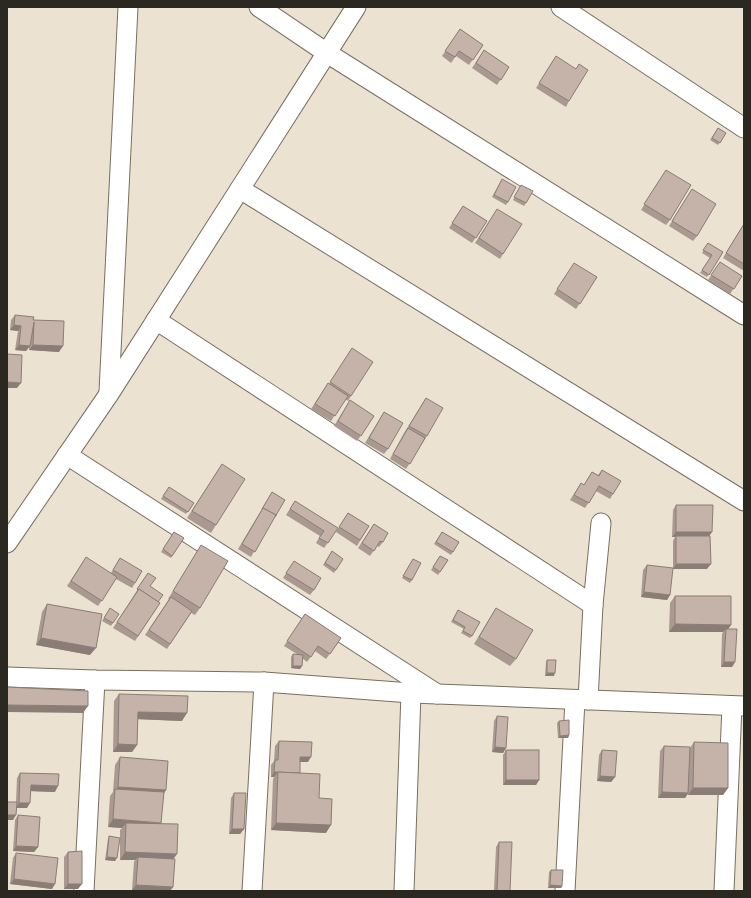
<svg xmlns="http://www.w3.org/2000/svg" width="751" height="898" viewBox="0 0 751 898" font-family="Georgia,serif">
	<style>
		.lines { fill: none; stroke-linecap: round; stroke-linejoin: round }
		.minor-casing { stroke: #786f60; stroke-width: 21 }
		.minor { stroke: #fff; stroke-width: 19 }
		.wall { fill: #a99991 }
		.shaded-wall { fill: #8a7d76 }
		.building { fill: #c5b2a9; stroke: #8a7d76 }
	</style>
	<rect width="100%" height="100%" fill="#ece2d1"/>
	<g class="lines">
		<defs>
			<g id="minor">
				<polyline points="259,7 327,53 744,315"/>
				<polyline points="561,7 744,128"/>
				<polyline points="240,189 744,501"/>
				<polyline points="156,320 593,605"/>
				<polyline points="109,392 128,7"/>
				<polyline points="67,455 437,694"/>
				<polyline points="7,543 109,394 356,7"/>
				<polyline points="7,677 95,680 264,682 411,693 744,706"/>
				<polyline points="588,700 593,605 601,523"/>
				<polyline points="84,891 95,680"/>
				<polyline points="252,891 264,682"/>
				<polyline points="404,891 411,693"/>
				<polyline points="565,891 575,700"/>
				<polyline points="724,891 732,706"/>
			</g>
		</defs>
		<use href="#minor" class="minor-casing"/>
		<use href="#minor" class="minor"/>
	</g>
	<g class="wall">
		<polygon points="460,29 483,45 469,65 456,56 451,63 442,56"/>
		<polygon points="484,50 509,67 497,85 472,68"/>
		<polygon points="556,56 569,101 566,107 536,88"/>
		<polygon points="718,128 726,133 718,145 710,140"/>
		<polygon points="666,170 670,220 666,225 641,210"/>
		<polygon points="502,179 508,202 506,205 492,197"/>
		<polygon points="520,187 526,203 524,206 513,200"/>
		<polygon points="692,189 697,236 693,241 669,226"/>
		<polygon points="463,206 487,221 472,243 449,228"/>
		<polygon points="494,214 503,254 500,259 475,243"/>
		<polygon points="744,223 744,271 723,258"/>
		<polygon points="708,243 723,252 707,277 700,273 710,258 702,253"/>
		<polygon points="720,262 742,276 730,294 708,280"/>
		<polygon points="571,268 597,277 576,309 554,294"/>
		<polygon points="15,315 33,320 59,352 29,350 29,347 26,351 15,350 18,331 10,330 11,320"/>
		<polygon points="352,348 351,396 348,401 345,399 331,421 311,409 324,389 328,383 329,384"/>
		<polygon points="426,398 427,436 406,469 390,459 404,433"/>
		<polygon points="350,400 374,416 357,441 334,426"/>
		<polygon points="384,412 388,449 384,454 365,443"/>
		<polygon points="222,464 216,525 211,533 187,518"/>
		<polygon points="602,470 613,494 610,499 596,491 585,508 570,500 581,483 584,485 592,472 598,475"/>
		<polygon points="169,487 194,503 186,514 161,499"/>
		<polygon points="272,492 274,517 251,557 238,549"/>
		<polygon points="295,501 338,528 324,548 316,543 320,536 286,515"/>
		<polygon points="676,505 710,536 707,569 673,569 673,541 675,537 672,537 673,510"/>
		<polygon points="348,513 369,526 357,546 336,532"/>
		<polygon points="374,524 383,542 379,547 377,546 370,556 358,548"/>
		<polygon points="174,532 184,538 171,558 161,552"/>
		<polygon points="442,532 459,542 451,555 434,544"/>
		<polygon points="201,545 200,608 195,615 191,613 167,649 145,635 169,599 168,599"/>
		<polygon points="332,551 343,559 334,573 323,565"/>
		<polygon points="440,556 448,560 438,575 431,570"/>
		<polygon points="120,558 135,583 132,588 116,579 98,606 67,586 83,562 111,573"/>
		<polygon points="413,559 412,580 410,583 402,578"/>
		<polygon points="294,561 314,590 310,595 283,578"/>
		<polygon points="647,565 670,595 667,600 641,597 643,570"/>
		<polygon points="148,573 150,586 158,602 160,603 135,641 113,628 136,592"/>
		<polygon points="675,596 731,625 728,629 735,662 732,667 721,667 722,634 723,632 669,632 670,603"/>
		<polygon points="47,604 90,655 36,645 42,612"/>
		<polygon points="110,608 113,623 111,626 102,621"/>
		<polygon points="496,608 516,659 510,666 474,644 491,616"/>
		<polygon points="458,610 472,636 470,638 461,633 464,629 451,622"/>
		<polygon points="305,614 341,638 326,659 315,651 307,662 302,658 302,666 300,669 291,668 291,657 293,654 297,654 284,646"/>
		<polygon points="547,660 554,676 545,676 546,662"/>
		<polygon points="119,694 182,721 138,719 137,745 132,752 113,752 114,701"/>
		<polygon points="497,716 506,748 503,753 492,752 494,721"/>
		<polygon points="559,721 569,735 568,738 558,738 557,723"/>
		<polygon points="279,741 308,762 300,762 300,773 319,798 326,833 271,830 273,779 274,777 271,777 271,765 274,761 275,746"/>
		<polygon points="694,742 728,788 723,795 688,795 688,794 685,798 658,798 660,751 664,746 690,748"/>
		<polygon points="506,750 539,780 536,785 503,785 503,755"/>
		<polygon points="602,750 615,777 611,782 597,781 599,755"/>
		<polygon points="120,757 166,790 163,794 161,824 174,859 173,887 170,891 147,891 132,890 134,862 135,860 120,860 120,830 122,828 108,827 110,796 113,792 115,765"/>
		<polygon points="20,773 55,792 31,791 27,808 17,808 13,820 16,802 17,778"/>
		<polygon points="234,793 244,829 240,834 229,834 231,798"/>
		<polygon points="18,815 38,847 34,852 13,851 15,820"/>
		<polygon points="109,836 115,861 105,860 108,839"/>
		<polygon points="499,842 510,891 494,891 496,847"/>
		<polygon points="68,852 78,889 64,889 64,857"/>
		<polygon points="16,853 52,889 10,884 13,858"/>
		<polygon points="551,870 562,886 561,888 548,888 549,872"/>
	</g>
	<g class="shaded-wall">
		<polygon points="14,325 21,326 18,331 10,330"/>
		<polygon points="19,345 30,346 26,351 15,350"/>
		<polygon points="33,345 63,346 59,352 29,350"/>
		<polygon points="7,382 21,383 17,388 7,388"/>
		<polygon points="676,532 712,532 708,538 676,536 675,537 672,537"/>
		<polygon points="676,564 711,564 707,569 673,569"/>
		<polygon points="644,592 670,595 667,600 641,597"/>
		<polygon points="675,624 731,625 726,632 726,629 723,632 669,632"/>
		<polygon points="41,638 96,648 90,655 36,645"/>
		<polygon points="724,662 735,662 732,667 721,667"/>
		<polygon points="293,666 302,666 300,669 291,668"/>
		<polygon points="547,673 555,673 554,676 545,676"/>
		<polygon points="7,705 88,706 83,713 7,712"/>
		<polygon points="138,712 187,713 182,721 133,719"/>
		<polygon points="569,735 568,738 558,738 560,736"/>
		<polygon points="118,744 137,745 132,752 113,752"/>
		<polygon points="495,747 506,748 503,753 492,752"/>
		<polygon points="300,757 311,757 308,762 297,762"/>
		<polygon points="274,772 278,772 274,777 271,777"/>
		<polygon points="600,776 615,777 611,782 597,781"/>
		<polygon points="506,780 539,780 536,785 503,785"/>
		<polygon points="31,785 58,786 55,792 27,791"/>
		<polygon points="118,787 166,790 161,798 115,791"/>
		<polygon points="693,788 728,788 723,795 688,795"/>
		<polygon points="662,792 688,793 685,798 658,798"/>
		<polygon points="19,803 30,803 27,808 16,808"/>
		<polygon points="7,815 16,815 13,820 7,820"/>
		<polygon points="113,819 161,823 156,830 126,823 122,828 108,827"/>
		<polygon points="276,823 331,825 326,833 271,830"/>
		<polygon points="232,829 244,829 240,834 229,834"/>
		<polygon points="16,846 38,847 34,852 13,851"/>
		<polygon points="125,852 177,854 172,861 138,857 135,860 120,860"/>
		<polygon points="107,857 117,858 115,861 105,860"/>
		<polygon points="14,879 55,884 52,889 10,884"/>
		<polygon points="68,884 82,884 78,889 64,889"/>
		<polygon points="136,885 173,887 170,891 147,891 132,890"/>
		<polygon points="550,885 562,886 561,888 548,888"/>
	</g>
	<g class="building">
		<polygon points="460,29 483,45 473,60 459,51 455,57 445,51"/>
		<polygon points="484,50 509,67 501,80 476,63"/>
		<polygon points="556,56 576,69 579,64 588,70 569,101 539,83"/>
		<polygon points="718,128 726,133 720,143 712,138"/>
		<polygon points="666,170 691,185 670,220 644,204"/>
		<polygon points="502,179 516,187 508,202 494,195"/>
		<polygon points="521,185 533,191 526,203 514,197"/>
		<polygon points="692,189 716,204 697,236 672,221"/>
		<polygon points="463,206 487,221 476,238 452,223"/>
		<polygon points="497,209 522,224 503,254 479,238"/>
		<polygon points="744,224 744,264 726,253"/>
		<polygon points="708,243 723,252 709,275 702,270 712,255 703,250"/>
		<polygon points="720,262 742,276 734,289 711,275"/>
		<polygon points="574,263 597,277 580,304 557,289"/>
		<polygon points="15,315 34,317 33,320 64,321 63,346 33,345 34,322 30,346 19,345 21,326 14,325"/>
		<polygon points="352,348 373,362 351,396 330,382"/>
		<polygon points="7,354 22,355 21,383 7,382"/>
		<polygon points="328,383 348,396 335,416 315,404"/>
		<polygon points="426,398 443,408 427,436 409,426"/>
		<polygon points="350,400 374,416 361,436 338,421"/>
		<polygon points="384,412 403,423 388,449 369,438"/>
		<polygon points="408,428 425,438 410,464 393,454"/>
		<polygon points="222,464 245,479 216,525 192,511"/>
		<polygon points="602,470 621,481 613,494 599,486 589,503 574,495 581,483 584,485 592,472 599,476"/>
		<polygon points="169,487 194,503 188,512 163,496"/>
		<polygon points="272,492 285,500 275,517 276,515 263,508 262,509"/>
		<polygon points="295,501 338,528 328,543 319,538 324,531 290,509"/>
		<polygon points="676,505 713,505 712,532 676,532"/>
		<polygon points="263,508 276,515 255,552 242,544"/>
		<polygon points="348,513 369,526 360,540 339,527"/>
		<polygon points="374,524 388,533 383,542 380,541 374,551 362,543"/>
		<polygon points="174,532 184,538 172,556 163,549"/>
		<polygon points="442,532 459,542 453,552 436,542"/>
		<polygon points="676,536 710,536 711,564 676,564"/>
		<polygon points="201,545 228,561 200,608 173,591"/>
		<polygon points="332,551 343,559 336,570 325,563"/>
		<polygon points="440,556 448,560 440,572 433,567"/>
		<polygon points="86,557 117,577 102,601 71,581"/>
		<polygon points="120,558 142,571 135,583 113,570"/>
		<polygon points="413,559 421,563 412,580 403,576"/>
		<polygon points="294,561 321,578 314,590 286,573"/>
		<polygon points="647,565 673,568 670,595 644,592"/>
		<polygon points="148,573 156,578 150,586 163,595 158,602 139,589 138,590 137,589"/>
		<polygon points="139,589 160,603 138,636 117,622"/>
		<polygon points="675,596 731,596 731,625 675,624"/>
		<polygon points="171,597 192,611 170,644 149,630"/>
		<polygon points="47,604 102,614 96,648 41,638"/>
		<polygon points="110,608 119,614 113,623 104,618"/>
		<polygon points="496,608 533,630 516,659 479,637"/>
		<polygon points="458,610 480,622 472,636 463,631 465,627 453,620"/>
		<polygon points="305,614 341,638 330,654 318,646 311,657 287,641"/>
		<polygon points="726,629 737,629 735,662 724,662"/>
		<polygon points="293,654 303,655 302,666 293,666"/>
		<polygon points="547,660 556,660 555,673 547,673"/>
		<polygon points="7,687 88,691 88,706 7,705"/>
		<polygon points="119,694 188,696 187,713 138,712 137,745 118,744"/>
		<polygon points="497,716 508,717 506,748 495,747"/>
		<polygon points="569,720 569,735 560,736 559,721"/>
		<polygon points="279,741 312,742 311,757 300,757 300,773 274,772 275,760 278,760"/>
		<polygon points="694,742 728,743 728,788 693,788"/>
		<polygon points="664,746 690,747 688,793 662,792"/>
		<rect x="506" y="750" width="33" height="30"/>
		<polygon points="602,750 617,751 615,777 600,776"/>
		<polygon points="120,757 168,761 166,790 118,787"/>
		<polygon points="278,772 320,774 319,798 332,799 331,825 276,823"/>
		<polygon points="20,773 59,774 58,786 31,785 30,803 19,803"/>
		<polygon points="115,789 164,792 161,823 113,819"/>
		<polygon points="234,793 246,793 244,829 232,829"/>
		<polygon points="7,802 17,802 16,815 7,815"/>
		<polygon points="18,815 40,817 38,847 16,846"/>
		<polygon points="126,823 178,824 177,854 125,852"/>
		<polygon points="109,836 120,838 117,858 107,857"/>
		<polygon points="499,842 512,842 510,891 497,891"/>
		<polygon points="82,851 82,884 68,884 68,852"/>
		<polygon points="16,853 58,858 55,884 14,879"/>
		<polygon points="138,857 175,859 173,887 136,885"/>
		<polygon points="551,870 563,870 562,886 550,885"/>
	</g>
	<rect width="751" height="898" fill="none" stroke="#2b2821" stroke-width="16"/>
</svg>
